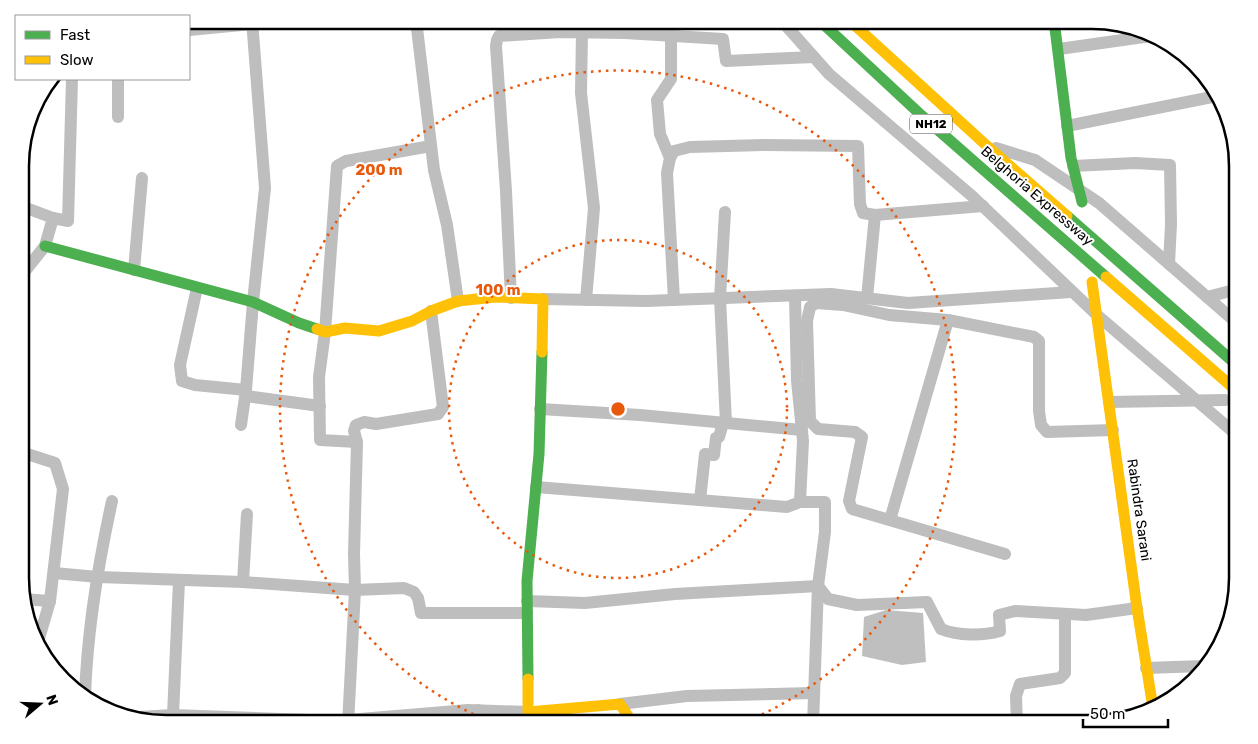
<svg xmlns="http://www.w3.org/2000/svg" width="1258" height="744" viewBox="0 0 1258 744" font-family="Rubik,sans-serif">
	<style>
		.water { fill: #bfbfbf }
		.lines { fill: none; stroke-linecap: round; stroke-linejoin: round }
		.street { stroke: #bebebe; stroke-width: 12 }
		.fast { stroke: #4caf50; stroke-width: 11 }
		.slow { stroke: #ffc107; stroke-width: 11 }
		.ring { fill: none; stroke: #e8590c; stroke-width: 2.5; stroke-dasharray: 2.5 5 }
		.labels { text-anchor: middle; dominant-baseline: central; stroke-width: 4; stroke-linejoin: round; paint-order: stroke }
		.shield { fill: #fff; stroke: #4c4c4c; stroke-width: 1 }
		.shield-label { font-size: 12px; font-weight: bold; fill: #000 }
		.street-label { font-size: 14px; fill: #000; stroke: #fff }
		.rim { fill: none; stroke: #000; stroke-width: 2.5 }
		.centre { fill: #e8590c; stroke: #fff; stroke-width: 2.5 }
		.ring-label { font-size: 15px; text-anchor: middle; font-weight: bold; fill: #e8590c; stroke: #fff; stroke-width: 4; stroke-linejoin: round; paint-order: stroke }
	</style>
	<rect width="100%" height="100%" fill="#fff"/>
	<polygon class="water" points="886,610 923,613 926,662 902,665 862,656 864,617"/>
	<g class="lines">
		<g class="street">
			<polyline points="416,20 434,170 447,225 458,301"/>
			<polyline points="781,20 829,74 972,196 1097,315 1238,436"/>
			<polyline points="189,30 252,24"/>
			<polyline points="582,32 581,93 594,208 586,300"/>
			<polyline points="1059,49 1151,36"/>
			<polyline points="118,79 118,117"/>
			<polyline points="1067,126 1217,96"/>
			<polyline points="996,148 1035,160 1099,203 1238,324"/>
			<polyline points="670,158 660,134 657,100 671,79 671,36"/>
			<polyline points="1073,166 1135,163 1170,165 1171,224 1169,264"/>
			<polyline points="21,206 53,218 45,246 21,276"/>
			<polyline points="725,212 720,298 726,423"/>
			<polyline points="53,218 68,221 72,79"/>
			<polyline points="134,270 142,178"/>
			<polyline points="197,288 180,365 182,381 195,385 246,390 241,425"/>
			<polyline points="795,296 797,381 803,441 800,502 825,502 825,532 818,586 813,724"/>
			<polyline points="1207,297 1238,289"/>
			<polyline points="511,298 506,191 496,46 497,40 499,36 560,32 625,33 723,39 726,61 814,57"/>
			<polyline points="867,298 875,215 983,206"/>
			<polyline points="543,299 646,301 831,294 908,303 1071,292"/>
			<polyline points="674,300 667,173 670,158 674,151 690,147 765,145 858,146 860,204 863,213 875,215"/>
			<polyline points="246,390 253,302 265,188 252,20"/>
			<polyline points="246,396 320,406"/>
			<polyline points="1109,402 1225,400"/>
			<polyline points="540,409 640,415 802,430"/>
			<polyline points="357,442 354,431 356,425 364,422 376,424 438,414 443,407 431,311"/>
			<polyline points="21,452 55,463 63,489 50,601 38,642"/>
			<polyline points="536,487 787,507 800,502"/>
			<polyline points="700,500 705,454 714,455 716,438 719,437 723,423"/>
			<polyline points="247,514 243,582 355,590 404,588 414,592 418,598 421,613 527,613"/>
			<polyline points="890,520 948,320"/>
			<polyline points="1005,554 852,509 849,501 862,437 855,432 818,429 810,421 807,321 810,307 816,303 843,305 889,315 948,320 1034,337 1039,341 1039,411 1041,425 1047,432 1113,430"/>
			<polyline points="54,573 98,577 243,582"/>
			<polyline points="22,599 50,601"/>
			<path d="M 527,601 L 585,603 L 675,594 L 818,586 L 828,599 L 857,605 L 927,602 L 941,629 C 958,636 983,636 1000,631 L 999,615 L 1015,611 L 1086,615 L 1137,608"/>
			<polyline points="1146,668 1203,666"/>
			<path d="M 85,697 C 87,632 98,565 112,501"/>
			<polyline points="620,704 687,696 814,693"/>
			<polyline points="173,715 179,581"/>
			<polyline points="139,717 173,715 336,721 468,710 528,712"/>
			<polyline points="348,724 355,590 354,554 357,442 320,440 319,377 325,332 337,166 346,161 431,146"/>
			<polyline points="478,724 478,710"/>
			<polyline points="1017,724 1016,696 1020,684 1060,678 1065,673 1065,615"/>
		</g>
		<g class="fast">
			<polyline points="819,20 921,115 1106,277"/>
			<polyline points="1054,20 1071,158 1082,202"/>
			<polyline points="1067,216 1238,366"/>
			<polyline points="45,246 253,302 299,323 317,329"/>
			<polyline points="528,679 527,581 539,454 542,352"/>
		</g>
		<g class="slow">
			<polyline points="849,20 986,145 1067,216"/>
			<polyline points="1106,277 1238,392"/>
			<polyline points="1092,282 1137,608 1153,708"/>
			<polyline points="317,329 325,332 345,328 379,331 412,321 431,311 458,301 496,297 543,299 542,352"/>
			<polyline points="528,679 528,712 620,704 628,716 625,724"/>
		</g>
	</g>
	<g class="ring">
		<circle cx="618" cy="409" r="169"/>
		<path d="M494 723A338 338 0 1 1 742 723"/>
	</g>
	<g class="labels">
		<rect class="shield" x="910" y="114.5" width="42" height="19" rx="4"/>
		<g class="shield-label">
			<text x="931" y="124">NH12</text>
		</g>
		<g class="street-label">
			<text transform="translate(1037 196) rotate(41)">Belghoria Expressway</text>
			<text transform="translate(1139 510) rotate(82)">Rabindra Sarani</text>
		</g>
	</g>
	<path d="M0 0H1258V744H0ZM166 29H1092A137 137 0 0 1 1229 166V578A137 137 0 0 1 1092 715H166A137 137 0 0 1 29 578V166A137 137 0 0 1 166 29Z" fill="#fff" fill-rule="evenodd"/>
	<path class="rim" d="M166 29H1092A137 137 0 0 1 1229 166V578A137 137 0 0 1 1092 715H166A137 137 0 0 1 29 578V166A137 137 0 0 1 166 29Z"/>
	<circle cx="618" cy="409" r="8" class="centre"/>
	<g class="ring-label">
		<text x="379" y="175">200 m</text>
		<text x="498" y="295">100 m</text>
	</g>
	<rect x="15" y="15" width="175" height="65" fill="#ffffff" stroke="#999999"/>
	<rect x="25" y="31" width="25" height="8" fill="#4caf50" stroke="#999999"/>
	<text x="60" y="40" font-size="15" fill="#000000">Fast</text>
	<rect x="25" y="56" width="25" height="8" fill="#ffc107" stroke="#999999"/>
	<text x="60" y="65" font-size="15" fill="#000000">Slow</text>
	<g transform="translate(40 704) rotate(71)" stroke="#ffffff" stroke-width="4" paint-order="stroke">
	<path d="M0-4L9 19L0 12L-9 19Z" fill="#000000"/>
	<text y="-8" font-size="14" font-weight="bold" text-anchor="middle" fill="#000000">N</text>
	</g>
	<path d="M1083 719v8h85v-8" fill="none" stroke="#000000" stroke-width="2.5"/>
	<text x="1090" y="719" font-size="15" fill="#000000" stroke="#ffffff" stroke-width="4" paint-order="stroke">50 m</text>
</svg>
